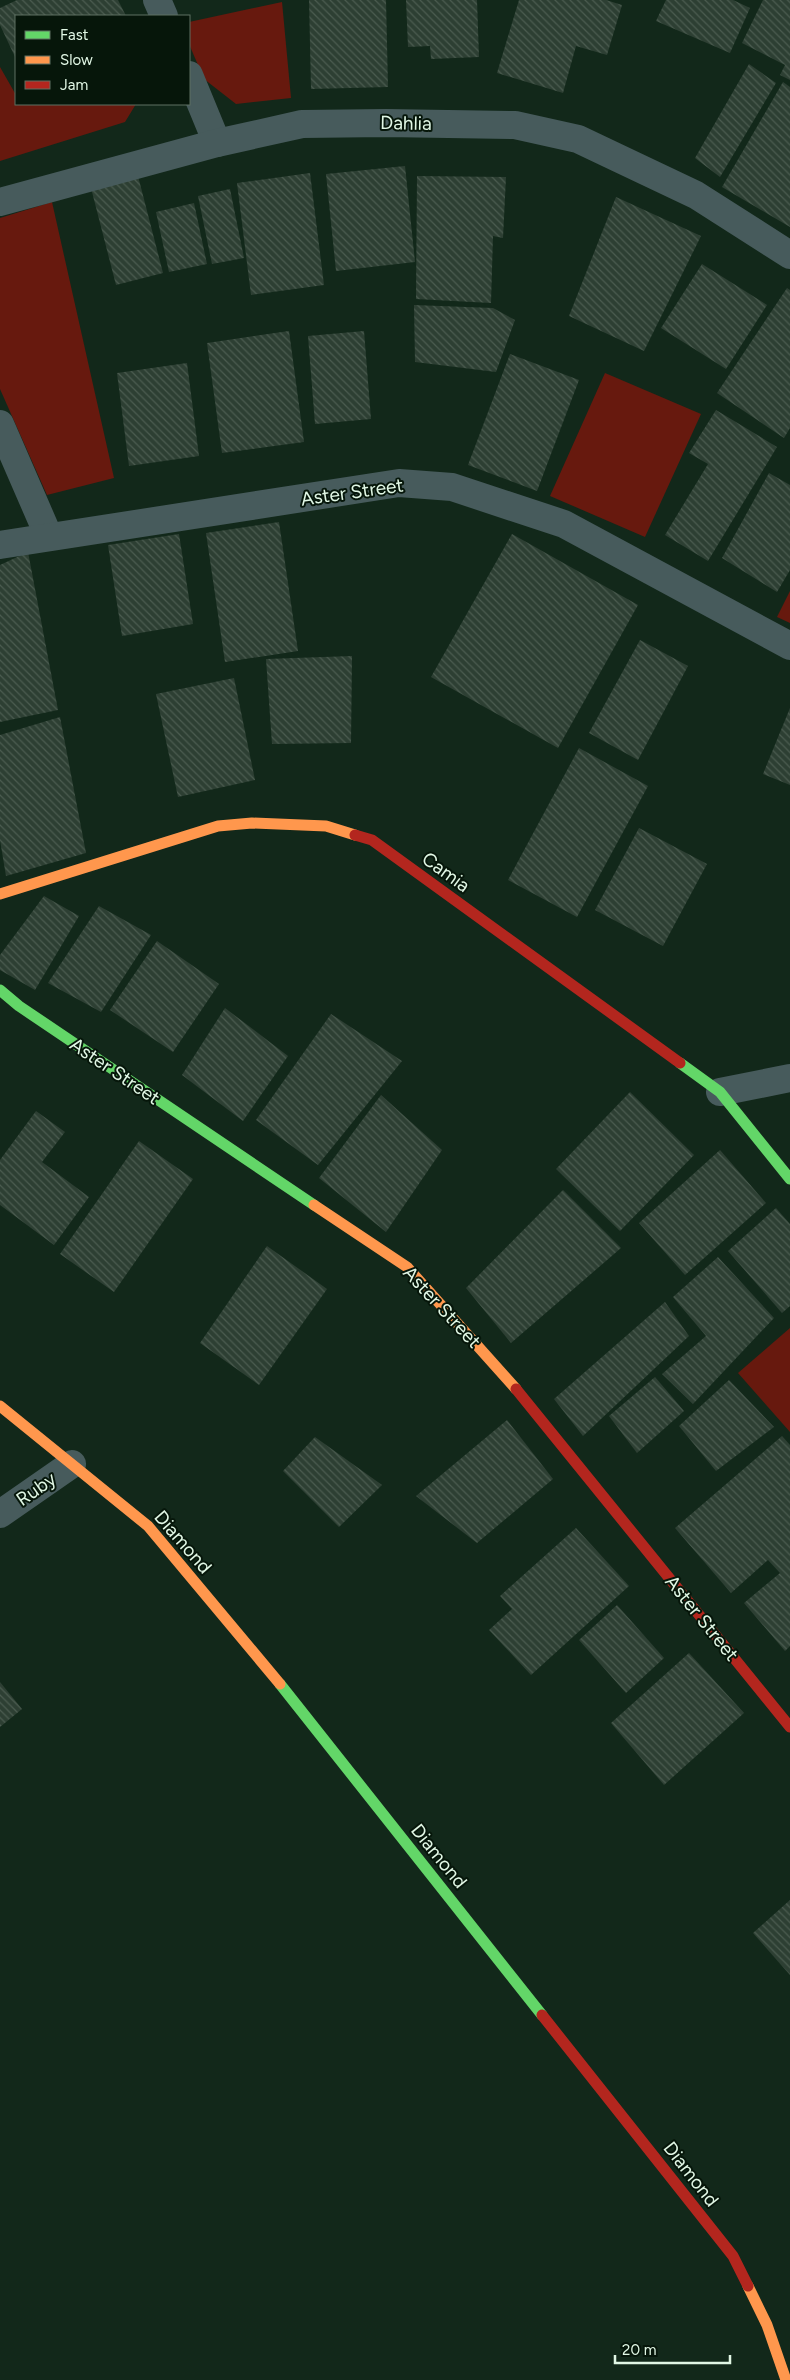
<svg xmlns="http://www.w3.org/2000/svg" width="790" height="2380" viewBox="0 0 790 2380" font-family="Figtree,sans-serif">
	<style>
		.green { fill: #67190e }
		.building { fill: url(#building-back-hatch) }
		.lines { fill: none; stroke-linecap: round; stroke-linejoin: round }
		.street { stroke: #475b5c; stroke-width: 28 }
		.fast { stroke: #63d668; stroke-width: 11 }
		.slow { stroke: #ff974d; stroke-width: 11 }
		.jam { stroke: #b3261e; stroke-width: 11 }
		.labels { text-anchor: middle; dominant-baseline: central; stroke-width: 4; stroke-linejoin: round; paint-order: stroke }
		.street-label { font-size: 19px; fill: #e1f7e5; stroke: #06160a }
	</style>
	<defs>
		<pattern id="building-back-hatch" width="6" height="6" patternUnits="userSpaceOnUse" patternTransform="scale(1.25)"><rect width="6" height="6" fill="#2d3f33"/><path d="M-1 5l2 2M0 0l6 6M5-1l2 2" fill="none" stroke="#4b5c50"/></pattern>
	</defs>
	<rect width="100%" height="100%" fill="#12281a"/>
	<g class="green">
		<polygon points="282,2 291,98 236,104 204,79 189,44 189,22"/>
		<polygon points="0,67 16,95 16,104 136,104 125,122 0,161"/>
		<polygon points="52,202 114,478 47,495 0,389 0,218"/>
		<polygon points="605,373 701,414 645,537 550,496"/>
		<polygon points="790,591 790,623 777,617"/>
		<polygon points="790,1328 790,1432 738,1373"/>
	</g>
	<g class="building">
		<polygon points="17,0 118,0 126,16 16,16 16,59 0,25 0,8"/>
		<polygon points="309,0 386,0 388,87 311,89"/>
		<polygon points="406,0 477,0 479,57 431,59 430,46 408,47"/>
		<polygon points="519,0 606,0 622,5 607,55 576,46 563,93 497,73"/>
		<polygon points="666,0 733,0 750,8 730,53 656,21"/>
		<polygon points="763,0 790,0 790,80 780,75 785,65 742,43"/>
		<polygon points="749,64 776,83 720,177 695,158"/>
		<polygon points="783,82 790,87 790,227 722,187"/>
		<polygon points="405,166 415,262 336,271 326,174"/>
		<polygon points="310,173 324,285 251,295 237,183"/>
		<polygon points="138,176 163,273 116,285 91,188"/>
		<polygon points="417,176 506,177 503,238 493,236 491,303 416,299"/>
		<polygon points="230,189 244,258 212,264 198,196"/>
		<polygon points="616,197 701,236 644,351 569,316"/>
		<polygon points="194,203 207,264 169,272 156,212"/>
		<polygon points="702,264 767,305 726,369 661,328"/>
		<polygon points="787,288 790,290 790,428 784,438 717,393"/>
		<polygon points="414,305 493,308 515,320 496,372 415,362"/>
		<polygon points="289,331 304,442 222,453 207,343"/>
		<polygon points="364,331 371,419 315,424 308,336"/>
		<polygon points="510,354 579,380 537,491 468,465"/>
		<polygon points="187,363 199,456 129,466 117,373"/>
		<polygon points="716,410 777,447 708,561 665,535 708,464 689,453"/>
		<polygon points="769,473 790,485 790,570 777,592 722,558"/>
		<polygon points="279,522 298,651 225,662 206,533"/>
		<polygon points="179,534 193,624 122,636 108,545"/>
		<polygon points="512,534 638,605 558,748 431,677"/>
		<polygon points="28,552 58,710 0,722 0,565"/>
		<polygon points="640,640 688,666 638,760 589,733"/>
		<polygon points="352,656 351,743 272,744 266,659"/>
		<polygon points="234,678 255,780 178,797 156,694"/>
		<polygon points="790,708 790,785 763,774"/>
		<polygon points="60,717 86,853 6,876 0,840 0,735"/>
		<polygon points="579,748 648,786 577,917 508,880"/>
		<polygon points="639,828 707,864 663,946 595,910"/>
		<polygon points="44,896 79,916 35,990 0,970 0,955"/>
		<polygon points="99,906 151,935 101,1012 48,983"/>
		<polygon points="157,941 219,984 173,1052 110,1010"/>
		<polygon points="225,1008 288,1056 243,1121 182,1075"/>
		<polygon points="331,1014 402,1061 318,1165 256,1120"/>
		<polygon points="630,1092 694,1155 620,1231 556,1169"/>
		<polygon points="381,1095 442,1150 386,1232 319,1178"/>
		<polygon points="36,1111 65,1132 42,1162 89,1197 54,1245 0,1205 0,1160"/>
		<polygon points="139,1141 193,1179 114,1292 60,1254"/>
		<polygon points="720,1150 766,1203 685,1275 639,1223"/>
		<polygon points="563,1190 621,1248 511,1343 466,1288"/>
		<polygon points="776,1208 790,1224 790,1306 782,1313 728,1251"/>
		<polygon points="267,1246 327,1289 259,1385 200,1343"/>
		<polygon points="718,1257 774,1318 693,1404 662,1374 706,1336 673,1297"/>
		<polygon points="665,1302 689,1336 583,1436 554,1399"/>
		<polygon points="655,1377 684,1411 637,1453 609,1416"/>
		<polygon points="729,1380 774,1427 716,1471 679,1426"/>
		<polygon points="507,1420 553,1479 477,1543 416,1496"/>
		<polygon points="782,1436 790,1445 790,1646 785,1651 744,1603 780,1573 768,1560 731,1593 675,1528"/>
		<polygon points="315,1437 382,1485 339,1527 283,1471"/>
		<polygon points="576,1528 629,1586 531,1675 489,1630 512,1609 500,1596"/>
		<polygon points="617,1605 664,1658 626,1693 579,1640"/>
		<polygon points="689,1653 744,1713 664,1785 611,1723"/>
		<polygon points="0,1682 22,1709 0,1727"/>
		<polygon points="790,1900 790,1975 753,1933"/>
	</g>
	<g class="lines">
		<g class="street">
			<polyline points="157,0 164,16"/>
			<polyline points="189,75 217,143"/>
			<polyline points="0,202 217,143 302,124 386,123 515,125 578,139 618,158 696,195 790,255"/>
			<polyline points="0,424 49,537"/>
			<polyline points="0,545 399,483 452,487 564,524 790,646"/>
			<polyline points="720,1092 790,1078"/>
			<polyline points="0,1514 72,1464"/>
		</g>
		<g class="fast">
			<polyline points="0,990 19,1006 314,1205"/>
			<polyline points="680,1063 720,1092 790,1179"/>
			<polyline points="280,1684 542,2015"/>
		</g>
		<g class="slow">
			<polyline points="0,894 218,826 252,823 326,826 355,835"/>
			<polyline points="314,1205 407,1267 516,1389"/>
			<polyline points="0,1406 148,1526 280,1684"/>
			<polyline points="748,2286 767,2325 786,2380"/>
		</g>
		<g class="jam">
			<polyline points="355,835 372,840 680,1063"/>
			<polyline points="516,1389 790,1727"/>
			<polyline points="542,2015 733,2256 748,2286"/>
		</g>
	</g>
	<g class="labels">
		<g class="street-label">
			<text transform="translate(406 123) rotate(1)">Dahlia</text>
			<text transform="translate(352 492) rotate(-8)">Aster Street</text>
			<text transform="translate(446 872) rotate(36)">Camia</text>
			<text transform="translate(115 1071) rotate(34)">Aster Street</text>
			<text transform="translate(442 1307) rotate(47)">Aster Street</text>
			<text transform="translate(36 1489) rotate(-35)">Ruby</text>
			<text transform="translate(183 1542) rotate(49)">Diamond</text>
			<text transform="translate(702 1618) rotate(51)">Aster Street</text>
			<text transform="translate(439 1856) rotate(51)">Diamond</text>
			<text transform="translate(691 2174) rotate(52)">Diamond</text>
		</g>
	</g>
	<rect x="15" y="15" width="175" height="90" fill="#06160a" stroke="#5e7062"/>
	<rect x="25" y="31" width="25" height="8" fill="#63d668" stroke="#5e7062"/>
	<text x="60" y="40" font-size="15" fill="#e1f7e5">Fast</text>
	<rect x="25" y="56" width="25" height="8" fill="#ff974d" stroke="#5e7062"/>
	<text x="60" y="65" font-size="15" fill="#e1f7e5">Slow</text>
	<rect x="25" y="81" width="25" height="8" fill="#b3261e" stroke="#5e7062"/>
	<text x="60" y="90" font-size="15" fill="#e1f7e5">Jam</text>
	<path d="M615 2355v8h115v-8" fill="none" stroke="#e1f7e5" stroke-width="2.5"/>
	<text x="622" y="2355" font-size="15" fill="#e1f7e5" stroke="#06160a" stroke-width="4" paint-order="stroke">20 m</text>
</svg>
